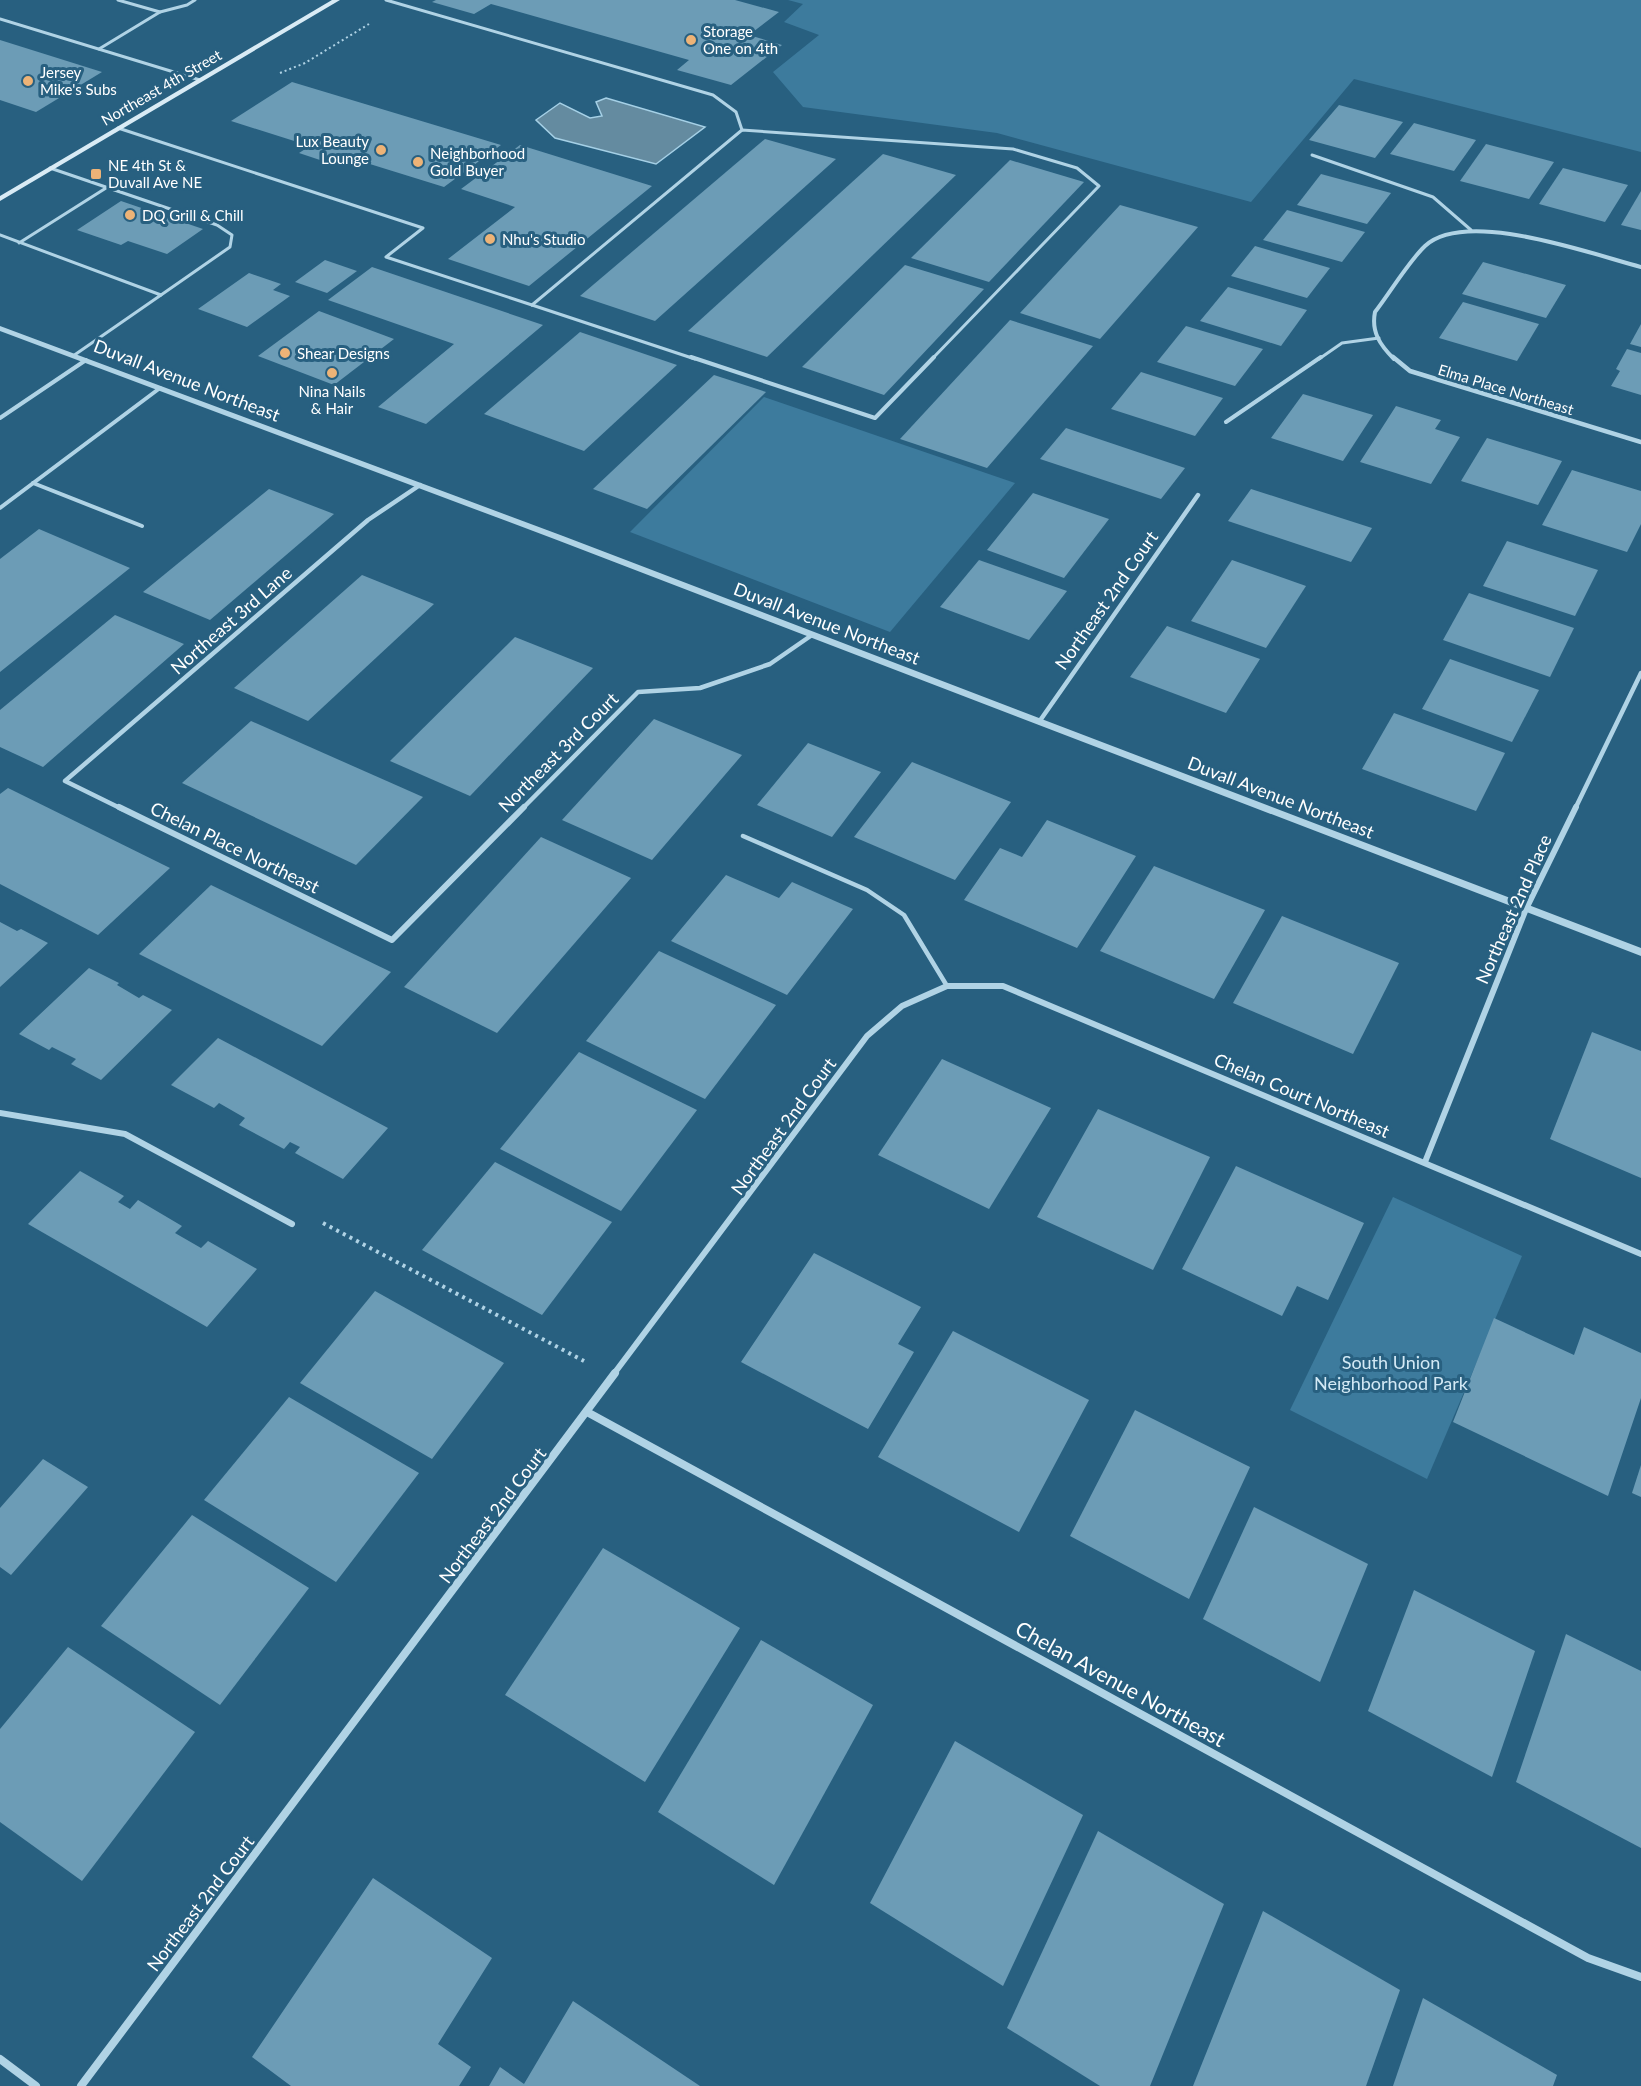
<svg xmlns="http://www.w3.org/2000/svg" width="1641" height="2086" viewBox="0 0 1641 2086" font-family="Lato,sans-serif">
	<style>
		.green { fill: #3d7b9d }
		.water { fill: #648ba0; stroke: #a5d0e6; stroke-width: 1.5 }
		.building { fill: #6c9cb6 }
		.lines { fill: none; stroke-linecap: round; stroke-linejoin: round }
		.path-far1 { stroke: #b0d3e5; stroke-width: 2; stroke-dasharray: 2 3; stroke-linecap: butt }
		.path { stroke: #b0d3e5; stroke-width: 4; stroke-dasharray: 3 4.5; stroke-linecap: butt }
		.service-far2 { stroke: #b0d3e5; stroke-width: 3 }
		.service-far1 { stroke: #b0d3e5; stroke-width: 4 }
		.service { stroke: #b0d3e5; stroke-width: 4.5 }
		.minor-far3 { stroke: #b0d3e5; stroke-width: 4 }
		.minor-far2 { stroke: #b0d3e5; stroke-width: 4.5 }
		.minor-far1 { stroke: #b0d3e5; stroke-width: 6 }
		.minor { stroke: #b0d3e5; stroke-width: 8 }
		.tertiary { fill: #b0d3e5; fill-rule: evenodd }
		.secondary { fill: #d9ebf5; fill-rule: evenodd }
		.poi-dot { fill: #edb377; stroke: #286080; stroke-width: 2 }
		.labels { text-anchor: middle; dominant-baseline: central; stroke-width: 6; stroke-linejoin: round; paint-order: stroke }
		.far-poi-label { font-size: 15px; fill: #fff; stroke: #286080; text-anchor: start }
		.far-street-label { font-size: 15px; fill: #fff; stroke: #286080 }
		.street-label { font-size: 18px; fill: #fff; stroke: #286080 }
		.park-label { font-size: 18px; fill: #d3e9f5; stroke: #286080 }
		.near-street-label { font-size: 21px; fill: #fff; stroke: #286080 }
	</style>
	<rect width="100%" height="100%" fill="#286080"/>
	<g class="green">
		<polygon points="788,0 1641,0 1641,152 1354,79 1251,202 997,133 803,107 773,72 819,35 784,22 803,4"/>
		<polygon points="764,397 1015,483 890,632 630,532"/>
		<polygon points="1393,1197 1522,1256 1427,1479 1290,1410"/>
	</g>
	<polygon class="water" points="606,98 705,127 656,164 555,138 536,120 560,103 590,118 602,116 596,102"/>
	<g class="building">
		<polygon points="436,0 735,0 779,12 749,35 782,45 731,85 677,70 689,60 491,4 474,14 432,2"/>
		<polygon points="0,40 102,72 36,112 0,100"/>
		<polygon points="292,82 501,145 444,187 344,156 332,164 299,153 310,146 231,121"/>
		<polygon points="1339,105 1403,122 1375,158 1309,140"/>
		<polygon points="1414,123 1476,140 1454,171 1390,154"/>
		<polygon points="765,139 836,159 655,321 580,296"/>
		<polygon points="1486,144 1554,162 1529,199 1460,181"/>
		<polygon points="520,145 652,186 529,286 448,259 515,207 461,189"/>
		<polygon points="883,154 956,175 767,357 688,331"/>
		<polygon points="1010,160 1084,182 989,282 911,258"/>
		<polygon points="1563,168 1628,185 1605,222 1539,204"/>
		<polygon points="1321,174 1391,193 1367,224 1297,205"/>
		<polygon points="1641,191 1641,230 1621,225"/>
		<polygon points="121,201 203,229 167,254 128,241 121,245 77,230"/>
		<polygon points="1120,205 1198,227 1100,339 1020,313"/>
		<polygon points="1287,210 1365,232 1342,262 1263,240"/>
		<polygon points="1255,246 1330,268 1307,298 1231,276"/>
		<polygon points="325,260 357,271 327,293 295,282"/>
		<polygon points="1483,262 1566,285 1546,318 1462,294"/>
		<polygon points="905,265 984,289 884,395 802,367"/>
		<polygon points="372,267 543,325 426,424 378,407 454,344 328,300"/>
		<polygon points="249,273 281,284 273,290 290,296 247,327 198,309"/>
		<polygon points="1228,287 1307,310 1281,346 1200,321"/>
		<polygon points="1463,302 1539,324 1517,361 1439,338"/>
		<polygon points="319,311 394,339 334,385 258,356"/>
		<polygon points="1010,320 1093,346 987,468 900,439"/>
		<polygon points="1641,324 1641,347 1630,344"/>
		<polygon points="1186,326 1263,349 1235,386 1157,362"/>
		<polygon points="580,332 677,365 584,451 484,414"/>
		<polygon points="1627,349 1641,353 1641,395 1611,386 1620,371 1616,369"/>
		<polygon points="1141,372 1223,398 1195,436 1111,409"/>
		<polygon points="714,375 766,392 647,509 593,489"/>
		<polygon points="1303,394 1373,415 1343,461 1271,438"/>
		<polygon points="1396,406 1441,420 1435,429 1460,437 1431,484 1360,462"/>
		<polygon points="1066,428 1185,468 1161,499 1040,459"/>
		<polygon points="1487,438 1562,461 1538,505 1461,481"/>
		<polygon points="1572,470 1641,491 1641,524 1627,552 1542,525"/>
		<polygon points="269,489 334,514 210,620 143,592"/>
		<polygon points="1251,489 1372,528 1351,562 1228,521"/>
		<polygon points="1033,493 1109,519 1064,578 987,550"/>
		<polygon points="39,529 130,568 0,672 0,559"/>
		<polygon points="1507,541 1598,570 1575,616 1483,586"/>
		<polygon points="979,560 1067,591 1029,640 940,607"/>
		<polygon points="1232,560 1306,586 1266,648 1191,621"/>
		<polygon points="362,575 434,604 308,721 234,688"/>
		<polygon points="1469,593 1574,628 1550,677 1443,640"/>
		<polygon points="115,615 184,644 43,767 0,747 0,710"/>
		<polygon points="1167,626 1260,659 1226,713 1130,677"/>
		<polygon points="515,637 593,668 470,796 390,761"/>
		<polygon points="1450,659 1539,690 1512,742 1422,709"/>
		<polygon points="1394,713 1505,753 1476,811 1362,769"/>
		<polygon points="654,719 742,755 652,860 562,820"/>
		<polygon points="251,721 423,797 356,865 182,783"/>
		<polygon points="808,743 881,772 832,837 757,805"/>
		<polygon points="912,762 1011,802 955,880 854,837"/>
		<polygon points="8,788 170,868 98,935 0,884 0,794"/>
		<polygon points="1047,820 1136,856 1077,948 964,900 1000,848 1022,857"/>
		<polygon points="541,837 631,878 497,1033 404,987"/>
		<polygon points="1154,866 1265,910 1214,999 1100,951"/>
		<polygon points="726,875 779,898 792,882 853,909 787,995 671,941"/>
		<polygon points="211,885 391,972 322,1046 139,954"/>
		<polygon points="1282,916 1399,963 1353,1054 1233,1003"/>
		<polygon points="0,922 17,931 21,929 48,943 0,987"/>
		<polygon points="659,951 776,1005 705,1099 586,1041"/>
		<polygon points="89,968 119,983 117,985 139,998 143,995 172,1010 101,1080 71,1064 76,1059 52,1047 49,1050 19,1034"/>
		<polygon points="1592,1032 1641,1051 1641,1178 1550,1139"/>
		<polygon points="218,1038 260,1060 388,1128 343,1179 295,1153 300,1147 290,1142 284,1149 239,1125 245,1118 219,1103 214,1108 171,1085"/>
		<polygon points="579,1052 697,1110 621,1211 500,1149"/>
		<polygon points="942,1059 1051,1108 989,1209 878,1155"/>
		<polygon points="1098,1109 1210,1157 1153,1270 1037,1217"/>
		<polygon points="495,1162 612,1222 542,1315 422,1250"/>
		<polygon points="1236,1166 1364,1223 1328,1300 1297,1286 1282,1316 1182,1269"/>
		<polygon points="80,1171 124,1196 118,1202 130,1209 138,1200 182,1226 175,1233 201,1248 208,1241 257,1269 207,1327 28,1224"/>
		<polygon points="814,1253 921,1307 898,1344 914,1352 868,1429 741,1362"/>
		<polygon points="375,1291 504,1363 432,1459 300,1383"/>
		<polygon points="1494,1318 1574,1355 1584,1327 1641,1353 1641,1398 1608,1496 1453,1422"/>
		<polygon points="953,1331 1089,1400 1019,1532 878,1457"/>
		<polygon points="289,1397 419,1473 336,1582 204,1500"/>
		<polygon points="1135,1410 1250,1467 1189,1599 1070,1536"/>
		<polygon points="43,1459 88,1487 11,1575 0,1567 0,1508"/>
		<polygon points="1641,1465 1641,1497 1632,1493"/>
		<polygon points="1254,1507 1368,1564 1320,1682 1203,1619"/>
		<polygon points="192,1515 309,1588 220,1705 101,1626"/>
		<polygon points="603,1548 740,1628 645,1782 505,1695"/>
		<polygon points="1414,1590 1535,1651 1492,1777 1368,1711"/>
		<polygon points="1566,1634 1641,1671 1641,1848 1516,1782"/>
		<polygon points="761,1640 873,1705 774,1885 658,1812"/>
		<polygon points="68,1647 195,1732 82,1881 0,1822 0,1729"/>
		<polygon points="955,1741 1083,1815 1003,1986 870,1903"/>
		<polygon points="1098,1831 1224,1904 1150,2086 1100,2086 1007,2028"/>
		<polygon points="373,1878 492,1958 438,2044 471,2067 459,2086 291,2086 252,2057"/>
		<polygon points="1263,1911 1400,1990 1366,2086 1193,2086"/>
		<polygon points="1423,1998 1557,2075 1553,2086 1393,2086"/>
		<polygon points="573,2001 700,2086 489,2086 500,2067 524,2084"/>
	</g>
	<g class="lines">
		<polyline class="path-far1" points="280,73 305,63 369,24"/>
		<polyline class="path" points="323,1223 584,1361"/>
		<g class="service-far2">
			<polyline points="386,0 713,95 736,112 742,130"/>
			<polyline points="160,12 187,5 195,0"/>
			<polyline points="0,19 200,80"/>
			<polyline points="99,49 160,12 118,0"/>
			<polyline points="118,128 423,228 386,257 532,305"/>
			<polyline points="1312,155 1433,197 1471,230"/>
			<polyline points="50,168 217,225 232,235 230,247 161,295"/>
			<polyline points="0,235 161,295 73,356"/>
			<polyline points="19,243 106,188"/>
			<polyline points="532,305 695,359"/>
			<polyline points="532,305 742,130 1013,149 1077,168 1099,186 932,359"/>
			<polyline points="1319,359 1342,343 1379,338"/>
		</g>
		<g class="service-far1">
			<polyline points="691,357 875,418 934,357"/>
			<polyline points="0,418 86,360"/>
			<polyline points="1226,422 1321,357"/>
			<polyline points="33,483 142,526"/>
			<polyline points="0,508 160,388"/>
		</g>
		<polyline class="service" points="743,836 867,890 904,915 947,986"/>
		<path class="minor-far3" d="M 1394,359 C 1380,345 1371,332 1375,312 C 1389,294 1409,261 1425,246 C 1466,208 1591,254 1641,267"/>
		<g class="minor-far2">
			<polyline points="1393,357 1410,371 1641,442"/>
			<polyline points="1039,722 1198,495"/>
			<polyline points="122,809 65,781 368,520 420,485"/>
			<polyline points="522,809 638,692 700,688 770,664 812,635"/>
			<polyline points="1575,809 1641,673"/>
		</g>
		<g class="minor-far1">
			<polyline points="119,807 392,940 524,807"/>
			<polyline points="0,1113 125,1134 292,1224"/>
			<polyline points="1425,1162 1526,909 1576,807"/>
			<polyline points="613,1375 867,1036 902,1006 947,986 1003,986 1641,1254"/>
		</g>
		<g class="minor">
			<polyline points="587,1412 1588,1958 1641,1977"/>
			<polyline points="0,2059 36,2086"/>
			<polyline points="81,2086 615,1373"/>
		</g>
		<polygon class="tertiary" points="0,326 563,536 1641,948 1641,956 557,540 0,331"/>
		<polygon class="secondary" points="332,0 340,0 0,201 0,196"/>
	</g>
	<g class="poi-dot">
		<circle cx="691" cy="40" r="6"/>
		<circle cx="28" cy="81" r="6"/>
		<circle cx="381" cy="150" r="6"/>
		<circle cx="418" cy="162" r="6"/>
		<rect x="90" y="168" width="12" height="12" rx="3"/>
		<circle cx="130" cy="215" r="6"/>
		<circle cx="490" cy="239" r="6"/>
		<circle cx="285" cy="353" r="6"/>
		<circle cx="332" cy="373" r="6"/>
	</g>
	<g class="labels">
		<g class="far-poi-label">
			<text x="703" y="31">Storage<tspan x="703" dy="17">One on 4th</tspan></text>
			<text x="40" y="72">Jersey<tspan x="40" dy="17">Mike's Subs</tspan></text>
			<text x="369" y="141" text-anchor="end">Lux Beauty<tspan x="369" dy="17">Lounge</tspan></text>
			<text x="430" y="153">Neighborhood<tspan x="430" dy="17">Gold Buyer</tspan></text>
			<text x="108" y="165">NE 4th St &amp;<tspan x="108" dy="17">Duvall Ave NE</tspan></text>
			<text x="142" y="215">DQ Grill &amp; Chill</text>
			<text x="502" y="239">Nhu's Studio</text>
			<text x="297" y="353">Shear Designs</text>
			<text x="332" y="391" text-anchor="middle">Nina Nails<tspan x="332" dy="17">&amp; Hair</tspan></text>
		</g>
		<g class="far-street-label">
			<text transform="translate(161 87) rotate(-30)">Northeast 4th Street</text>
			<text transform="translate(1506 389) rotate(17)">Elma Place Northeast</text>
		</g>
		<g class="street-label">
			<text transform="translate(187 380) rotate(21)">Duvall Avenue Northeast</text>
			<text transform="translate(1106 600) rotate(-55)">Northeast 2nd Court</text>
			<text transform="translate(231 620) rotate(-41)">Northeast 3rd Lane</text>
			<text transform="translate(827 623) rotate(21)">Duvall Avenue Northeast</text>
			<text transform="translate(558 752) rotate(-45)">Northeast 3rd Court</text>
			<text transform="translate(1281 797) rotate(21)">Duvall Avenue Northeast</text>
			<text transform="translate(235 847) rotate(26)">Chelan Place Northeast</text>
			<text transform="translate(1513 909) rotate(-66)">Northeast 2nd Place</text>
			<text transform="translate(1302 1095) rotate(23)">Chelan Court Northeast</text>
			<text transform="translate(783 1126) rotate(-54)">Northeast 2nd Court</text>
			<text transform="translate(492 1515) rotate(-53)">Northeast 2nd Court</text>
			<text transform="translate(200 1903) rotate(-53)">Northeast 2nd Court</text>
		</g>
		<g class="park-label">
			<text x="1391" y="1362">South Union<tspan x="1391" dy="21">Neighborhood Park</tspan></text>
		</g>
		<g class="near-street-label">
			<text transform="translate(1121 1683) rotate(29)">Chelan Avenue Northeast</text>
		</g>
	</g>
</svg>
